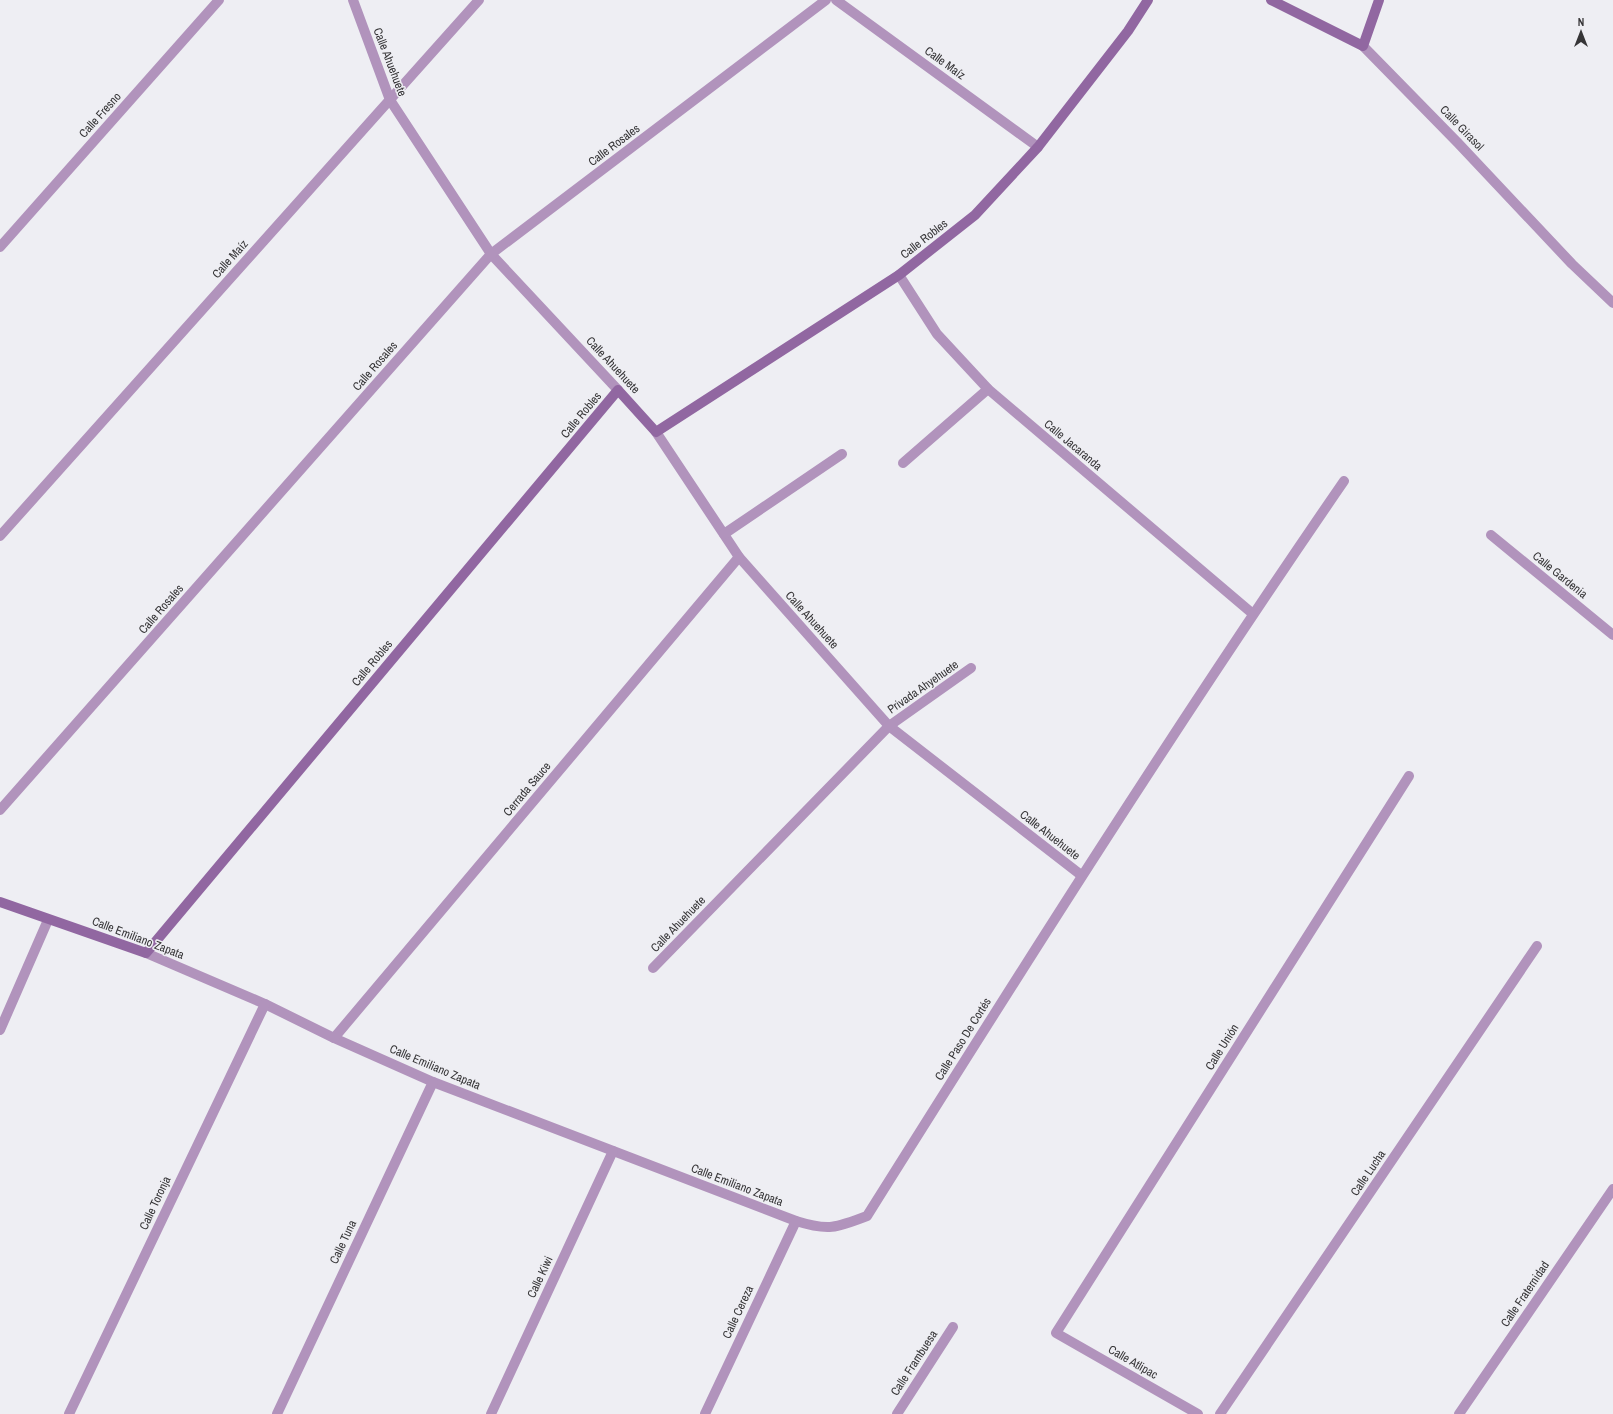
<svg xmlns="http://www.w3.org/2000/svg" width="1613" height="1414" viewBox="0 0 1613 1414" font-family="'Archivo Narrow',sans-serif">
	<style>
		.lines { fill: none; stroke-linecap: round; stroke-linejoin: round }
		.minor { stroke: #b193bc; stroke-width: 10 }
		.secondary { stroke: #9167a1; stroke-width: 10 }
		.labels { text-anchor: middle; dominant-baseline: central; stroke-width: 3; stroke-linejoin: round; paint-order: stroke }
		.street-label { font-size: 12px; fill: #363537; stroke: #eeeef3 }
	</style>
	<rect width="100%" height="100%" fill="#eeeef3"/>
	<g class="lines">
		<g class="minor">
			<polyline points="353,0 390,100 491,254 618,390"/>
			<polyline points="836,0 1038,147"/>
			<polyline points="1363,46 1458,143 1572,264 1613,303"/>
			<polyline points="0,247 219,0"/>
			<polyline points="899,275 937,334 988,389 1253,614"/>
			<polyline points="656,432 739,557 889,726 1081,875"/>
			<polyline points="903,463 988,389"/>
			<polyline points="724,534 842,454"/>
			<polyline points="1491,535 1613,635"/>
			<polyline points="0,536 479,0"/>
			<polyline points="0,810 491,254 826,0"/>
			<path d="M 146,953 L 265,1004 L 334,1038 L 433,1082 L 796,1221 C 828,1231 836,1228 867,1216 C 1022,969 1178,722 1344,481"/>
			<polyline points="653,968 889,726 971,668"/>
			<polyline points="0,1030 48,920"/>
			<polyline points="334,1038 739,557"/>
			<polyline points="69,1414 265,1004"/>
			<polyline points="277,1414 433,1082"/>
			<polyline points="491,1414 613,1151"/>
			<polyline points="705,1414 796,1221"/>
			<polyline points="897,1414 953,1327"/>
			<polyline points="1198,1414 1056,1333 1409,776"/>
			<polyline points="1220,1414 1537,946"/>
			<polyline points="1459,1414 1613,1189"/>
		</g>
		<g class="secondary">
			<polyline points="1271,0 1363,46 1379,0"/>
			<polyline points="0,902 146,953 618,390 656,432 899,275 975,215 1038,147 1128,31 1148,0"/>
		</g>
	</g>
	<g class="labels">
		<g class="street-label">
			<text transform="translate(390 62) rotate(69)">Calle Ahuehuete</text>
			<text transform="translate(945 63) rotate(36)">Calle Maíz</text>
			<text transform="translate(100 115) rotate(-48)">Calle Fresno</text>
			<text transform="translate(1462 128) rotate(46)">Calle Girasol</text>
			<text transform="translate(614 145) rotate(-37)">Calle Rosales</text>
			<text transform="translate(924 239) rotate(-38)">Calle Robles</text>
			<text transform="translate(230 259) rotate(-48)">Calle Maíz</text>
			<text transform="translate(613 365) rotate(47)">Calle Ahuehuete</text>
			<text transform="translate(375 366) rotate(-49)">Calle Rosales</text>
			<text transform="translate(581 415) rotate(-50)">Calle Robles</text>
			<text transform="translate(1073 445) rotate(40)">Calle Jacaranda</text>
			<text transform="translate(1560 575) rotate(39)">Calle Gardenia</text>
			<text transform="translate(161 609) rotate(-49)">Calle Rosales</text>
			<text transform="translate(812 620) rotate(48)">Calle Ahuehuete</text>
			<text transform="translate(372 663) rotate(-50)">Calle Robles</text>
			<text transform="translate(923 687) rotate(-35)">Privada Ahyehuete</text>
			<text transform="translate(527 789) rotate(-50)">Cerrada Sauce</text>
			<text transform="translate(1050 835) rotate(38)">Calle Ahuehuete</text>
			<text transform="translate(678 924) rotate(-46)">Calle Ahuehuete</text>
			<text transform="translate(138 938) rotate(21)">Calle Emiliano Zapata</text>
			<text transform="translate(963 1039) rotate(-58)">Calle Paso De Cortés</text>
			<text transform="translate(1222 1047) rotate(-58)">Calle Unión</text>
			<text transform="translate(435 1067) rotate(23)">Calle Emiliano Zapata</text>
			<text transform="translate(1368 1173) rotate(-56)">Calle Lucha</text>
			<text transform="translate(737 1185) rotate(21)">Calle Emiliano Zapata</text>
			<text transform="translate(155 1203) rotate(-65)">Calle Toronja</text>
			<text transform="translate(343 1242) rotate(-65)">Calle Tuna</text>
			<text transform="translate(540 1277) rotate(-65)">Calle Kiwi</text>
			<text transform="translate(1525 1294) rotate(-56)">Calle Fraternidad</text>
			<text transform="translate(738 1312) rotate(-65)">Calle Cereza</text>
			<text transform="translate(1133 1362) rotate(30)">Calle Atlipac</text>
			<text transform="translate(914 1363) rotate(-57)">Calle Frambuesa</text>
		</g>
	</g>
	<g transform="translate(1581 32)" stroke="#eeeef3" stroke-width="3" paint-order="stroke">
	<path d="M0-3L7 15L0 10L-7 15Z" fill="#363537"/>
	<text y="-6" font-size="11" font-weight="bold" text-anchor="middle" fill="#363537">N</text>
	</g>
</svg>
